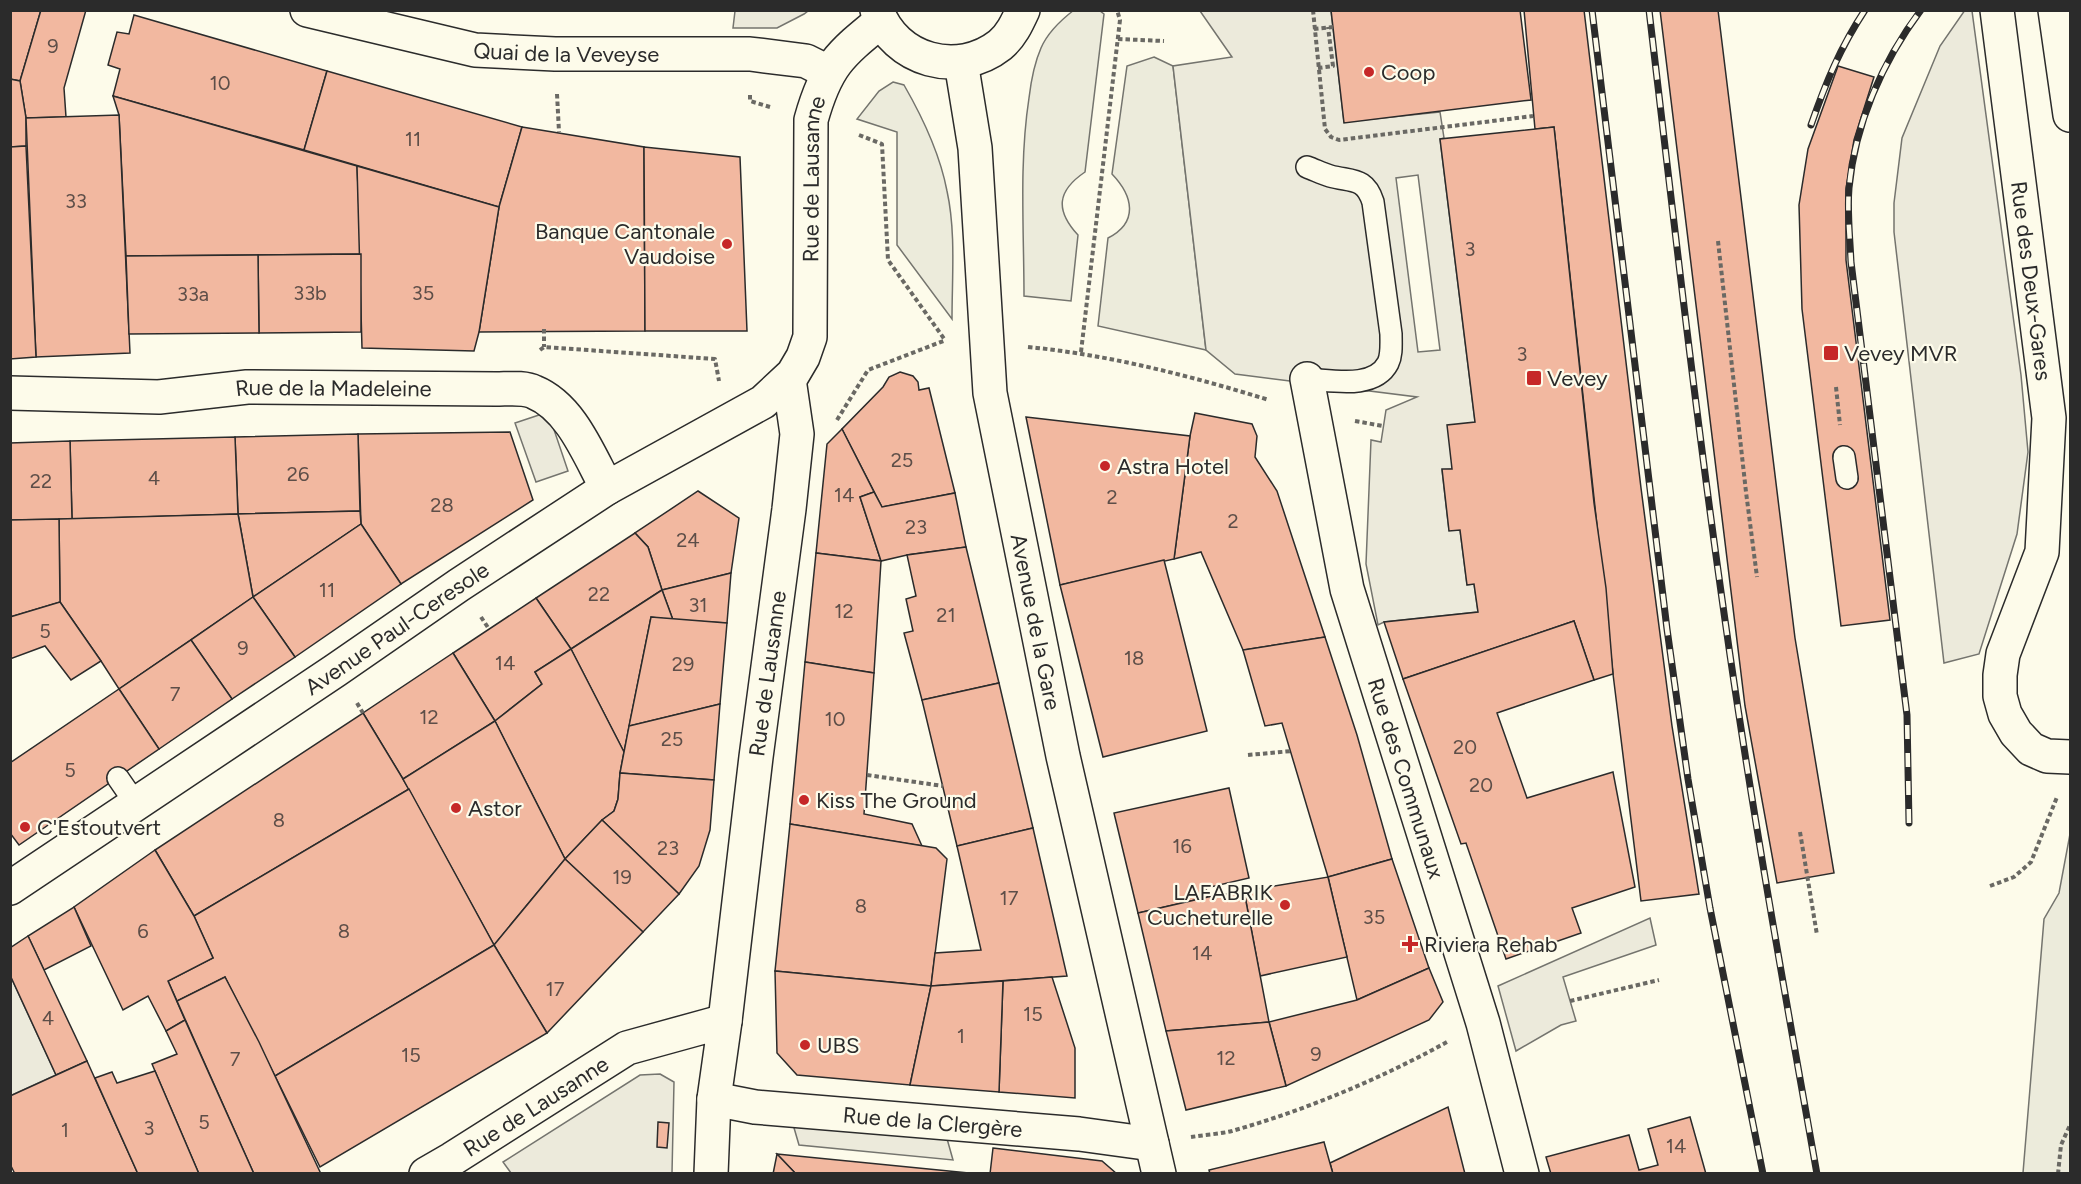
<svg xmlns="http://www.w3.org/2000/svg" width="2081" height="1184" viewBox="0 0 2081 1184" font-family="Figtree,sans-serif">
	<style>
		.green { fill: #ecebdb; stroke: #74746e; stroke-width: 1.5 }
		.parking { fill: #eceadb; stroke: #74746e; stroke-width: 1.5; fill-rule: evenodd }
		.building { fill: #f2b8a0; stroke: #2b2b2b; stroke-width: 1.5 }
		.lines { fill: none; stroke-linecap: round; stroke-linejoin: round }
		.service-casing { stroke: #2b2b2b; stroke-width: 24 }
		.minor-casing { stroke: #2b2b2b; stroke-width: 36 }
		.tertiary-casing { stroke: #2b2b2b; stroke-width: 36 }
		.primary-casing { stroke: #2b2b2b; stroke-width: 36 }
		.path { stroke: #6a6964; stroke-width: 4; stroke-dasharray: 4.5 3; stroke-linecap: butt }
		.service { stroke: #fdfbea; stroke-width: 21 }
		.minor { stroke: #fdfbea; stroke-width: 33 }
		.tertiary { stroke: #fdfbea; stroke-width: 33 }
		.primary { stroke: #fdfbea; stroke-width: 33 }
		.rail-casing { stroke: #2b2b2b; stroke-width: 7 }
		.rail { stroke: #fdfbea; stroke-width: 4.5; stroke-dasharray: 14; stroke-linecap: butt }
		.poi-dot { fill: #c62828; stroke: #fdfbea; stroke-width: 2 }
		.labels { text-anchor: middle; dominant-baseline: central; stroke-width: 4.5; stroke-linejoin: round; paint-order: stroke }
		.number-label { font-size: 20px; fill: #5d4e48 }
		.street-label { font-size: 22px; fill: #2b2b2b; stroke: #fdfbea }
		.poi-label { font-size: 22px; fill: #2b2b2b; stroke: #fdfbea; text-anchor: start }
	</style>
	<rect width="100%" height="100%" fill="#fdfbea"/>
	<g class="green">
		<path d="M 1074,10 L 1100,11 L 1104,14 L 1085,172 C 1057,191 1055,210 1078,235 L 1071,301 L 1024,296 C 1024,230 1019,163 1029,98 C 1031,81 1034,64 1041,48 C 1047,34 1061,20 1074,10 Z"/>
		<path d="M 1154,57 L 1173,66 L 1206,350 L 1098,326 L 1108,238 C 1139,222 1133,196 1112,174 L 1127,66 Z"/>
		<path d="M 893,82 L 904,85 C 923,118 940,154 947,191 C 956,232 952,277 952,319 L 897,245 L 897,132 L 857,119 L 879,91 Z"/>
		<polygon points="2070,834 2070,1173 2023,1173 2044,919 2059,893"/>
	</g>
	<g class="parking">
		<polygon points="1965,10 1972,11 2021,375 2028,452 2017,534 1979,654 1944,663 1894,232 1894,203 1902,138 1940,46"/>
		<polygon points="735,11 735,10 808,11 804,14 777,28 733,28"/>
		<path d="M 1200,11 L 1331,11 L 1344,122 L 1440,112 L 1444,138 L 1440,139 L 1475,422 L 1452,469 L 1442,470 L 1449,530 L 1460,530 L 1467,585 L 1474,584 L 1478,612 L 1384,622 L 1378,625 L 1366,564 L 1371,440 L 1381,442 L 1386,410 L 1417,397 L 1235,374 L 1206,350 L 1173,66 L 1232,57 ZM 1418,175 L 1440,350 L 1418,352 L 1396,178 Z"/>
		<polygon points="548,412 568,471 536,482 515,423"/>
		<polygon points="1650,918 1656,945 1563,977 1576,1021 1561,1025 1516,1051 1498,986"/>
		<polygon points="10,975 56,1075 10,1096"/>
		<polygon points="660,1074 674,1082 672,1173 511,1173 503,1162 640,1075"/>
		<polygon points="790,1114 944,1128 953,1160 799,1145"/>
	</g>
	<g class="building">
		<polygon points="10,10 41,10 20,81 10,79"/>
		<polygon points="41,10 86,10 64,88 66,117 26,118 20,81"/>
		<polygon points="1331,10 1520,10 1531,100 1344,123"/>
		<polygon points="1524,10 1584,10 1641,488 1672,726 1699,894 1641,901 1613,674 1554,127 1535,129"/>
		<polygon points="1660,10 1718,10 1795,638 1834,873 1777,883 1745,706"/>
		<polygon points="134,15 327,71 304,150 113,96 120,69 108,65 117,32 129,34"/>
		<polygon points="1838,66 1874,77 1854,140 1846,189 1846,260 1890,620 1841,626 1802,309 1799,205 1808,149"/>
		<polygon points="327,71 522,127 499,207 304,150"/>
		<polygon points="10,79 20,81 26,118 26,146 10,147"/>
		<polygon points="113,96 357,166 361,254 126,256 119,115"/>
		<polygon points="119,115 130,353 36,357 26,118"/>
		<polygon points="522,127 644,147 645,331 479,332 499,207"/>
		<polygon points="1554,127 1594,503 1606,588 1613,674 1594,680 1574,621 1403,679 1384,622 1478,612 1474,584 1467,585 1460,530 1449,531 1442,469 1452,469 1447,425 1475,422 1440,139"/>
		<polygon points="26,146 36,357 10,359 10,147"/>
		<polygon points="644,147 740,157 747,331 645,331"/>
		<polygon points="357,166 499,207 479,332 474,351 362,348"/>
		<polygon points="361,254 361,332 259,333 258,255"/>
		<polygon points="258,255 259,333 129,334 126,256"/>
		<polygon points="900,372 913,376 918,382 919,390 929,388 955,493 882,507 842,429 883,387 889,377"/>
		<polygon points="1195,413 1252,424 1257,436 1255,457 1277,491 1325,637 1243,650 1201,552 1174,559 1190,436"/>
		<polygon points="1026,417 1190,436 1174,559 1060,585"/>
		<polygon points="842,429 874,492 860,497 881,561 816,553 827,444"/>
		<polygon points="510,432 533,500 401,584 361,524 358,434"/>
		<polygon points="358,434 360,511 238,514 235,437"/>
		<polygon points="235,437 238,514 72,519 70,441"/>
		<polygon points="70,441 72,519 10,520 10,443"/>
		<polygon points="698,491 739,518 731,573 662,590 648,547 635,533"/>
		<polygon points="874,492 882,507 955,493 966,547 907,555 881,561 860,497"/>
		<polygon points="360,511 361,524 253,597 238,514"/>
		<polygon points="238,514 253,597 119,689 101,661 60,602 59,519"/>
		<polygon points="59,519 60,602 10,617 10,520"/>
		<polygon points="361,524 401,584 295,657 253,597"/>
		<polygon points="635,533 648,547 662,590 571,649 536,598"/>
		<polygon points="966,547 999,683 922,700 904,633 913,631 906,599 916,596 907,555"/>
		<polygon points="816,553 881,561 874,673 805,662"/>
		<polygon points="1164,560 1207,731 1103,757 1060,585"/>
		<polygon points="731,573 727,623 673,620 662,590"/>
		<polygon points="662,590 673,620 651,617 624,752 571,649"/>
		<polygon points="253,597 295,657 232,699 191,640"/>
		<polygon points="536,598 571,649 535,672 542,684 495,721 453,653"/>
		<polygon points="60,602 101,661 71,680 45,646 10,659 10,617"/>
		<polygon points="651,617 727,623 720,704 629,726"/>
		<polygon points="1574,621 1594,680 1497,713 1527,798 1613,772 1635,887 1572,908 1581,933 1506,959 1466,843 1461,844 1403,679"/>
		<polygon points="1325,637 1357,735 1392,859 1328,877 1282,723 1265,726 1243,650"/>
		<polygon points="191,640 232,699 159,749 119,689"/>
		<polygon points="571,649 624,752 620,773 618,799 614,811 602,820 565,859 495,721 542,684 535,672"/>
		<polygon points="453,653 495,721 403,779 363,713"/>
		<polygon points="805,662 874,673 864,814 912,824 922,846 790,824"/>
		<polygon points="999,683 1033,828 957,846 922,700"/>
		<polygon points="119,689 159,749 19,845 10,833 10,763"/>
		<polygon points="720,704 714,780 620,773 629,726"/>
		<polygon points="363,713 409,789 194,916 155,850"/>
		<polygon points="495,721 565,859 494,945 403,779"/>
		<polygon points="620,773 714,780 710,830 699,866 679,894 602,820 614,811 618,799"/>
		<polygon points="1229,788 1249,878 1206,888 1208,897 1138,913 1114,813"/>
		<polygon points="409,789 494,945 275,1076 225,977 177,1001 168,981 213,958 194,916"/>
		<polygon points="602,820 679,894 643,932 565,859"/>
		<polygon points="790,824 936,848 947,859 931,986 775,971"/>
		<polygon points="1033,828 1067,976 931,986 935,953 981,950 957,846"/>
		<polygon points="155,850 194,916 213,958 168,981 185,1020 166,1031 148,996 123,1010 74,907"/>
		<polygon points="565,859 643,932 547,1033 494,945"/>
		<polygon points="1392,859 1429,968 1357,1000 1328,877"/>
		<polygon points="1328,877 1347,957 1260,976 1244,891"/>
		<polygon points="1244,891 1269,1022 1166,1031 1138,913 1208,897"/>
		<polygon points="74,907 91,946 44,970 28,936"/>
		<polygon points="28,936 87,1061 56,1075 10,975 10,948"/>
		<polygon points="494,945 547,1033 320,1167 275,1076"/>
		<polygon points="1429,968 1443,1002 1429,1020 1286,1086 1269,1022 1357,1000"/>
		<polygon points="775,971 931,986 910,1085 797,1075 777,1053"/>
		<polygon points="225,977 259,1042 321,1174 254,1174 177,1001"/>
		<polygon points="1052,977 1075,1048 1075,1098 999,1092 1003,981"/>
		<polygon points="1003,981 999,1092 910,1085 931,986"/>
		<polygon points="185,1020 254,1174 199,1174 152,1064 177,1054 166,1031"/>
		<polygon points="1269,1022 1286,1086 1186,1110 1166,1031"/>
		<polygon points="87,1061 138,1174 15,1174 10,1164 10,1096"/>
		<polygon points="155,1071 199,1174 138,1174 95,1078 112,1072 117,1083"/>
		<polygon points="1448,1107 1465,1174 1333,1174 1330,1163"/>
		<polygon points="1690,1117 1706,1174 1551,1174 1546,1157 1629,1135 1639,1170 1658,1165 1648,1129"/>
		<polygon points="658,1122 669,1123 667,1148 657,1147"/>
		<polygon points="1324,1142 1333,1174 1210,1174 1209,1170"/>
		<polygon points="993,1148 1102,1161 1117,1174 990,1174"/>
		<polygon points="777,1154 979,1174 796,1174"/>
		<polygon points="777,1154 796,1174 773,1174"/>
	</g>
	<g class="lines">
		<defs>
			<g id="service">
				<path d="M 1307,379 C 1331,380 1374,390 1388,363 C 1392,355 1391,344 1391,334 L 1373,202 C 1365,177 1352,182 1330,176 C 1323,174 1315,170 1307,167"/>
				<polyline points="1844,457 1847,478"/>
				<polyline points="118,778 136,804"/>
			</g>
			<g id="minor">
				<path id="s1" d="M 307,10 L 475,50 L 555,54 L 750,54 L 806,61 L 828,72"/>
				<path id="s2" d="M 1997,10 L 2049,418 L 2042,552 L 2003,654 L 2000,675 L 2000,696 L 2005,714 L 2016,733 L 2031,749 L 2047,756 L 2070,757"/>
				<polyline points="2055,10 2070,115"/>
				<path id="s3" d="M 1307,379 L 1347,589 L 1483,1023 L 1522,1174"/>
				<path id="s4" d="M 10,393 L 159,397 L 247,387 L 496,389 C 508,389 524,387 534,392 C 571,407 589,455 607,488"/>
				<path id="s5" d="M 725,1021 L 756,757 L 789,509 L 797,434 L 789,379"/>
				<path id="s6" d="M 714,1099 L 755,1107 L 1079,1134 L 1152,1144"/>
			</g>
			<g id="tertiary">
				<path id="s7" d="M 10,888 L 336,670 L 459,585 L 607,488 L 763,402 L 793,374 L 803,357 L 810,337 L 811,120 C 826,66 839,55 881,21"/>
				<path id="s8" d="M 426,1174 L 452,1159 L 627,1048 L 725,1021 L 714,1099 L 711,1174"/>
			</g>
			<g id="primary">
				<path d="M 877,10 C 895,61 958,78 1000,45 C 1011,36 1017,23 1023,10"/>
				<path id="s9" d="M 961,62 L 975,148 L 990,393 L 1063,756 L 1159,1174"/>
			</g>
		</defs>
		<use href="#service" class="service-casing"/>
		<use href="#minor" class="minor-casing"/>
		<use href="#tertiary" class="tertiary-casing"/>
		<use href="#primary" class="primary-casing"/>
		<g class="path">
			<polyline points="1313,10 1325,129 1331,137 1339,140 1533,116"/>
			<polyline points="1314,29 1333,27"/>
			<polyline points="1118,39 1164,41"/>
			<polyline points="1318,68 1333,66 1328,27"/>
			<polyline points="557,94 559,132"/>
			<polyline points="750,95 750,101 770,107"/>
			<polyline points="859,135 882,144 888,260 945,340"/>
			<polyline points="1718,241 1746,492 1757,577"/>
			<polyline points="544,329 544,347"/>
			<path d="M 1028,347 C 1110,355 1191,376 1269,400"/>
			<polyline points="540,350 544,347 715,359 719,381"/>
			<polyline points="1081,352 1120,20 1117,10"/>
			<polyline points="1836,387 1840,425"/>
			<polyline points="837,420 868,370 946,340"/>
			<polyline points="1355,421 1383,426"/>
			<polyline points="481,617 489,629"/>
			<polyline points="357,703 363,713"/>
			<polyline points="1248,755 1292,751"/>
			<polyline points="867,775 943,786"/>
			<polyline points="1800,832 1817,935"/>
			<polyline points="1990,886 2014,877 2031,862 2057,797"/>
			<polyline points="1570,1001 1659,980"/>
			<path d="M 1191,1137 C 1204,1135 1219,1134 1232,1131 C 1306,1110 1380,1079 1447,1042"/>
			<polyline points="2058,1174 2061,1145 2070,1125"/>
		</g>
		<use href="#service" class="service"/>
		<use href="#minor" class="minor"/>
		<use href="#tertiary" class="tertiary"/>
		<use href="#primary" class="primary"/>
		<defs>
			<g id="rail">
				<polyline points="1592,10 1667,629 1688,779 1710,908 1763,1174"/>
				<path d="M 1649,10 C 1673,214 1696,417 1725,620 C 1751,805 1784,989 1817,1174"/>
				<path d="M 1811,125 C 1826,82 1840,48 1865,10"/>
				<path d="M 1909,823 L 1907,715 L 1851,262 C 1850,238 1847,212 1849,188 C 1855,124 1882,62 1921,10"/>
			</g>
		</defs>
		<use href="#rail" class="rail-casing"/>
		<use href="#rail" class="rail"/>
	</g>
	<g class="poi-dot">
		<circle cx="1369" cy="72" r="6"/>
		<circle cx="727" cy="244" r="6"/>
		<rect x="1823" y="345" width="16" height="16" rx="3"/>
		<rect x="1526" y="370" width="16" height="16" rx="3"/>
		<circle cx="1105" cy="466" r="6"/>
		<circle cx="804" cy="800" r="6"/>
		<circle cx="456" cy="808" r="6"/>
		<circle cx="25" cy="827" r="6"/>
		<circle cx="1285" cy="905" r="6"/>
		<path d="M1407 935h6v6h6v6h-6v6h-6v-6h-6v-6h6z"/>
		<circle cx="805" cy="1045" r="6"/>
	</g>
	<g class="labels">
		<g class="number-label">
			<text x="53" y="46">9</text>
			<text x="220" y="83">10</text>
			<text x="413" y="139">11</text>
			<text x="76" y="201">33</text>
			<text x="1470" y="249">3</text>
			<text x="310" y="293">33b</text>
			<text x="423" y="293">35</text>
			<text x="193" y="294">33a</text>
			<text x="1522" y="354">3</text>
			<text x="902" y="460">25</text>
			<text x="298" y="474">26</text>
			<text x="154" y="478">4</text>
			<text x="41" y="481">22</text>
			<text x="844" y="495">14</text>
			<text x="1112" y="497">2</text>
			<text x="442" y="505">28</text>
			<text x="1233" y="521">2</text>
			<text x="916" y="527">23</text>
			<text x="688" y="540">24</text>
			<text x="327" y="590">11</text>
			<text x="599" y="594">22</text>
			<text x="698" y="605">31</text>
			<text x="844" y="611">12</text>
			<text x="946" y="615">21</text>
			<text x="45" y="631">5</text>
			<text x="243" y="648">9</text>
			<text x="1134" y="658">18</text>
			<text x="505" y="663">14</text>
			<text x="683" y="664">29</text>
			<text x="175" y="694">7</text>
			<text x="429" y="717">12</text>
			<text x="835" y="719">10</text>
			<text x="672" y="739">25</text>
			<text x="1465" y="747">20</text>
			<text x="70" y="770">5</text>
			<text x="1481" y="785">20</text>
			<text x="279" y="820">8</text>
			<text x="1182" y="846">16</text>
			<text x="668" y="848">23</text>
			<text x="622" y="877">19</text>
			<text x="1009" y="898">17</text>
			<text x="861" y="906">8</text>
			<text x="1374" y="917">35</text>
			<text x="143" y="931">6</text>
			<text x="344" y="931">8</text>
			<text x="1202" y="953">14</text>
			<text x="555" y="989">17</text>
			<text x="1033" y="1014">15</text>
			<text x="48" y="1018">4</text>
			<text x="961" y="1036">1</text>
			<text x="1316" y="1054">9</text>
			<text x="411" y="1055">15</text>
			<text x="1226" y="1058">12</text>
			<text x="235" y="1059">7</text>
			<text x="204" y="1122">5</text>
			<text x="149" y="1128">3</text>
			<text x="65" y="1130">1</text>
			<text x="1676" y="1146">14</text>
		</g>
		<g class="street-label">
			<text stroke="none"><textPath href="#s1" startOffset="264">Quai de la Veveyse</textPath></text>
			<text stroke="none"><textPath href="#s7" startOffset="1137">Rue de Lausanne</textPath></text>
			<text stroke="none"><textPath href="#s2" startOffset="273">Rue des Deux-Gares</textPath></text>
			<text stroke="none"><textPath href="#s4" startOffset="324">Rue de la Madeleine</textPath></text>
			<text stroke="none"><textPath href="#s9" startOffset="566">Avenue de la Gare</textPath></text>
			<text stroke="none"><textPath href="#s7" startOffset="466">Avenue Paul-Ceresole</textPath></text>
			<text stroke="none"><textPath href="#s5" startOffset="350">Rue de Lausanne</textPath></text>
			<text stroke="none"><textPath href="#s3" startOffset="412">Rue des Communaux</textPath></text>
			<text stroke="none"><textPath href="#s8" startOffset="129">Rue de Lausanne</textPath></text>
			<text stroke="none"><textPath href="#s6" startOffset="220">Rue de la Clergère</textPath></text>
		</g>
		<g class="poi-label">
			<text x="1381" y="72">Coop</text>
			<text x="715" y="231" text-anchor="end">Banque Cantonale<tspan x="715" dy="25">Vaudoise</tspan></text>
			<text x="1844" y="353">Vevey MVR</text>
			<text x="1547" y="378">Vevey</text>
			<text x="1117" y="466">Astra Hotel</text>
			<text x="816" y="800">Kiss The Ground</text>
			<text x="468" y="808">Astor</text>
			<text x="37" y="827">C'Estoutvert</text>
			<text x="1273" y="892" text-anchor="end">LAFABRIK<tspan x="1273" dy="25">Cucheturelle</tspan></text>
			<text x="1424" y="944">Riviera Rehab</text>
			<text x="817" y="1045">UBS</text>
		</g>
	</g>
	<rect width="2081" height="1184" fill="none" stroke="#2b2b2b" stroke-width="24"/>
</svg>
